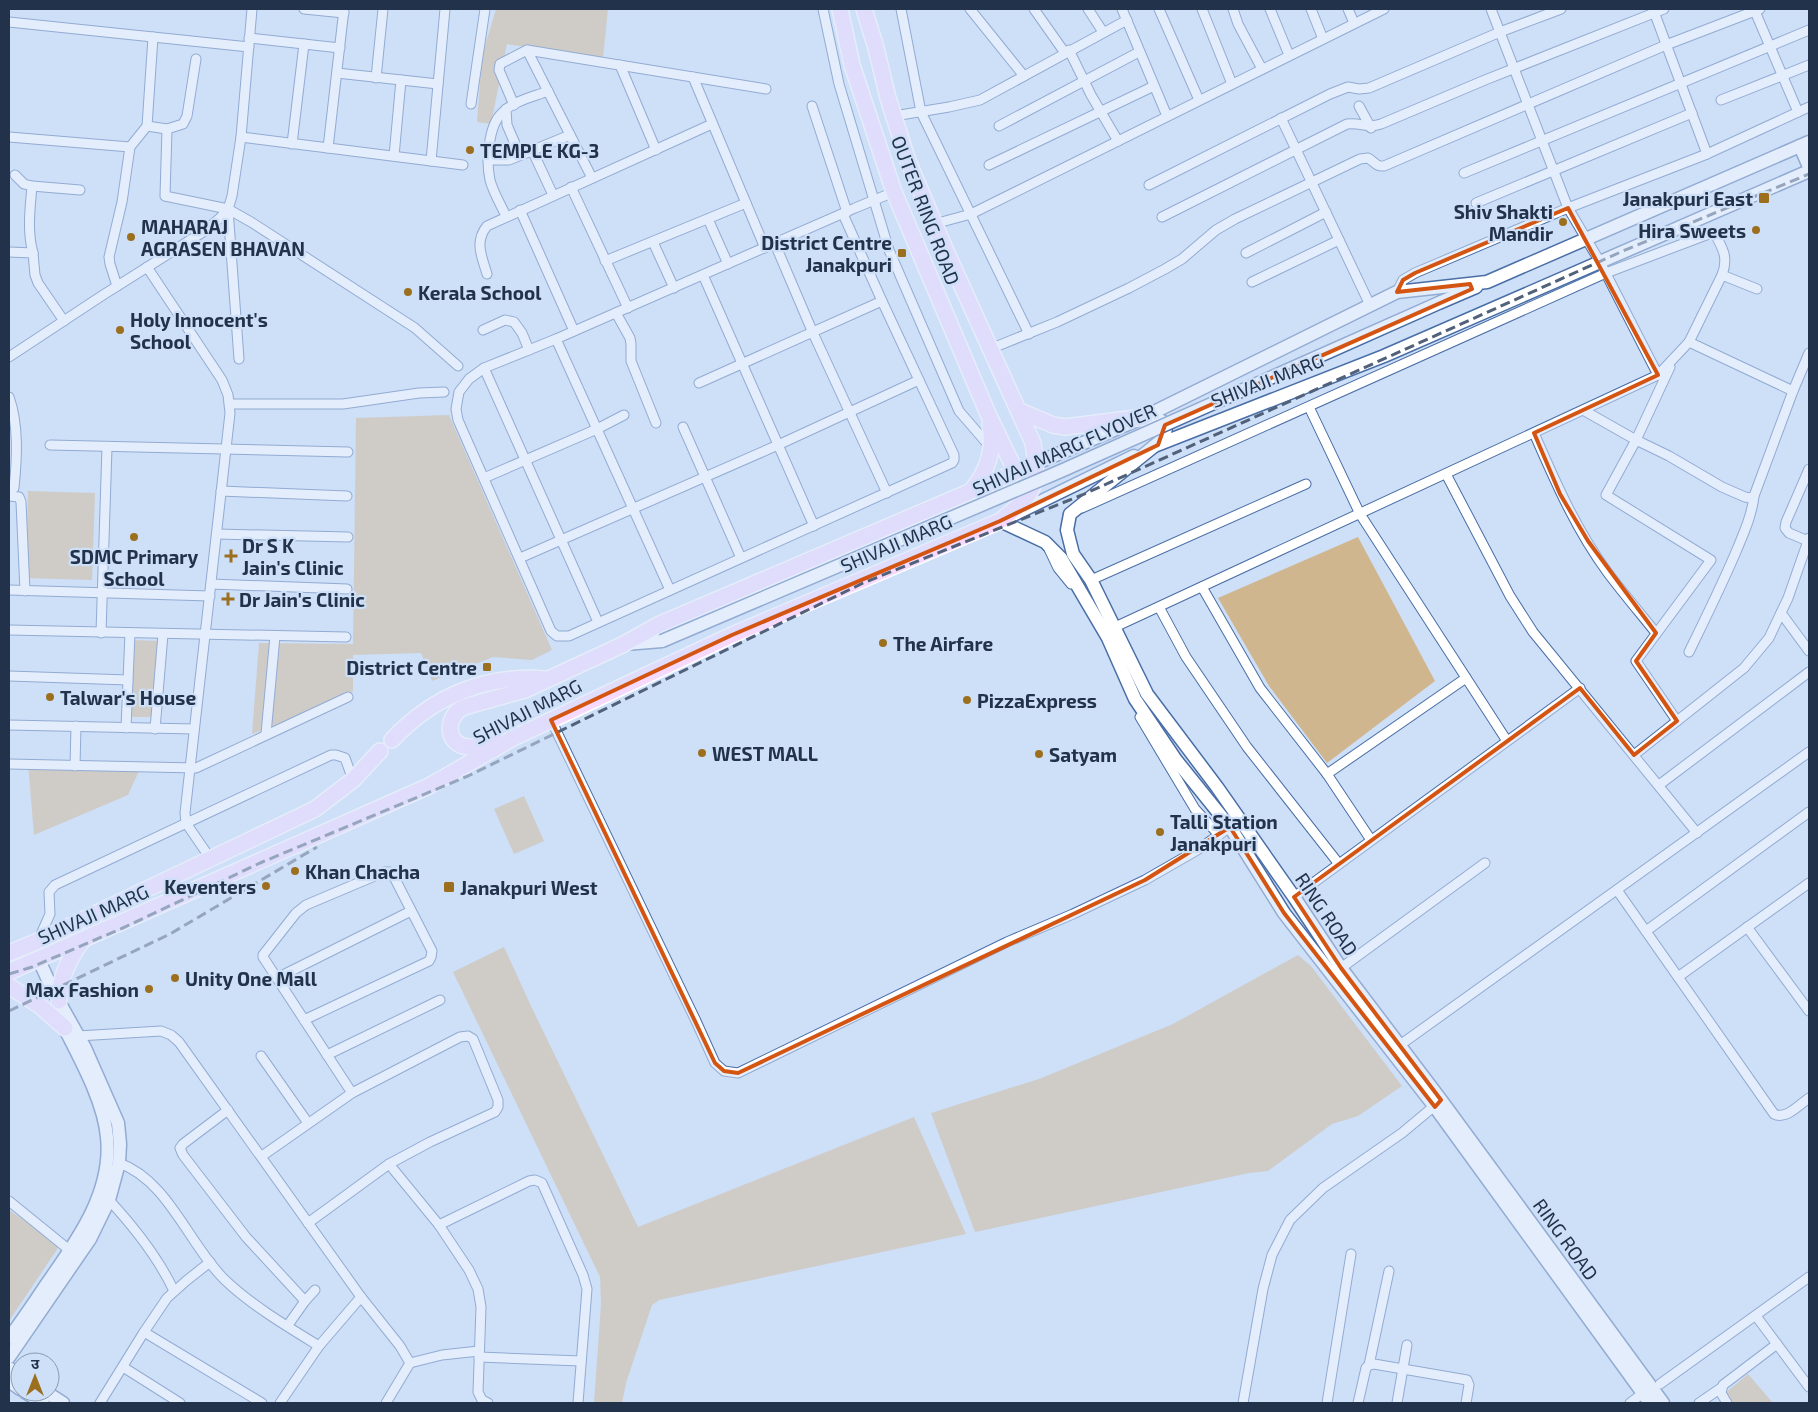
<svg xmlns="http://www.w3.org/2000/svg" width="1818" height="1412" viewBox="0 0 1818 1412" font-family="'Exo 2','Noto Sans Devanagari',sans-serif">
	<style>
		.green { fill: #d0b68e }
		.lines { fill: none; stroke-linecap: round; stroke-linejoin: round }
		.street-casing { stroke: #496ea6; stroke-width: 11 }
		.secondary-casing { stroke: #496ea6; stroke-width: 15 }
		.primary-casing { stroke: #fff; stroke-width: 18 }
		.street { stroke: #fff; stroke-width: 9 }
		.secondary { stroke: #fff; stroke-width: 12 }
		.primary { stroke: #f6dafe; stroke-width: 15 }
		.rail { stroke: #506179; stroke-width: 3; stroke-dasharray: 10 5; stroke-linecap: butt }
		.secondary-bridge-casing { stroke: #496ea6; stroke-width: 15; stroke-linecap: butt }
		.secondary-bridge { stroke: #fff; stroke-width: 12 }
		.marked { fill: none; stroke: #d45512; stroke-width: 4; stroke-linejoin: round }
		.poi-dot { fill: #9b6f1e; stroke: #cedff8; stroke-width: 2 }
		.labels { text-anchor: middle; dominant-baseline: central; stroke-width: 4.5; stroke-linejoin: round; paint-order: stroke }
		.poi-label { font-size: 19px; font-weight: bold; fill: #21324a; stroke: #cedff8; text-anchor: start }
		.street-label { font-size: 19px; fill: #21324a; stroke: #cedff8 }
	</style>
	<rect width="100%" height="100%" fill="#cedff8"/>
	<g class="green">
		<polygon points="496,9 608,9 603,58 507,44 491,124 477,122 482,56"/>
		<polygon points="449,415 552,650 532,660 493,657 432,681 421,653 353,655 353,691 316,709 252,734 259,643 353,644 356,418"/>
		<polygon points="28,491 95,493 92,580 26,578"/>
		<polygon points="1358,537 1435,681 1327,763 1269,686 1218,598"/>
		<polygon points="132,640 160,641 152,717 130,717"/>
		<polygon points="28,763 140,769 128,795 34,835"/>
		<polygon points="524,796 544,841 514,854 494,809"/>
		<polygon points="504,947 531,1006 638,1227 914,1117 966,1234 659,1300 652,1305 626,1383 622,1403 594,1403 601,1304 600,1277 453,972"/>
		<polygon points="1298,955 1311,966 1402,1086 1358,1116 1332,1124 1268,1171 1249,1173 975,1232 931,1113 1039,1079 1173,1024"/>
		<polygon points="9,1210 60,1245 9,1321"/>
		<polygon points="1748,1374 1773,1403 1729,1403 1723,1395"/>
	</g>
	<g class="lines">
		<defs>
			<g id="street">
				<polyline points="304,9 344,13"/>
				<polyline points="823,9 839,84 889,250 959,411 991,448"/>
				<polyline points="901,9 921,112 1029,334"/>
				<polyline points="970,9 1024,76"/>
				<polyline points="1034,9 1065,53"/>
				<polyline points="1088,9 1103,32"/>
				<polyline points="1122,9 1167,116"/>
				<polyline points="1159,9 1199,100"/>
				<polyline points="1202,9 1232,84"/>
				<polyline points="1233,9 1238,24 1262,69"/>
				<polyline points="1270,9 1289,55"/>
				<polyline points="1311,9 1323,39"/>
				<polyline points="1348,9 1354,23"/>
				<polyline points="1491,9 1568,208 1600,262 1658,375"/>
				<polyline points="1653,9 1707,154"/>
				<polyline points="1754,9 1798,112"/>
				<polyline points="9,22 249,47"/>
				<polyline points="249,38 340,48"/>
				<polyline points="527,50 592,178"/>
				<polyline points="1069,50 1091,95 1118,141"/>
				<polyline points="620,65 656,150"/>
				<polyline points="337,73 438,84"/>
				<polyline points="693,77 765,248"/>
				<polyline points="376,78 383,9"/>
				<polyline points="1721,100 1809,65"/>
				<polyline points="471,104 485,9"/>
				<polyline points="514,105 499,70 500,64 527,50 766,89"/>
				<polyline points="812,106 847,212"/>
				<polyline points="1359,106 1371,128"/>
				<polyline points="506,109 507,125 520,155"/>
				<polyline points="894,116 949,107 980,100 1127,20"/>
				<polyline points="1281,118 1370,305"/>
				<polyline points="147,126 167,129 165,196 228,209 251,222 415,328 458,366"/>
				<polyline points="999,126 1139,52"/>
				<polyline points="167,129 183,124 187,116 196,59"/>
				<polyline points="9,137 130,147"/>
				<polyline points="241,137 463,165"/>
				<polyline points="292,144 304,44"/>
				<polyline points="328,148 344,9"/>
				<polyline points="532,150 553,195"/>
				<polyline points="394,156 401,80"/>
				<polyline points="488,160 509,160 570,135"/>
				<polyline points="431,161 445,9"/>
				<polyline points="989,165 1154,86"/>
				<polyline points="1464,173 1809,30"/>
				<polyline points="15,175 24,184 32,186"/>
				<polyline points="1149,185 1330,94 1348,87 1359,89 1369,88 1500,32 1561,9"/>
				<polyline points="571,187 628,308"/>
				<polyline points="1476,203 1692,113"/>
				<polyline points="228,209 239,359"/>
				<polyline points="520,210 574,331"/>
				<polyline points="843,214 882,301 954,455 954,460 952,463 569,636 557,636 551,631 458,420 456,409 459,392 469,379 484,368 556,339 855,208 894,192"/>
				<path d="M 506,216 C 501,205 493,192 490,180 C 486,162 488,126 502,113 C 513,101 533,97 548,91"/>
				<path d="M 1162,217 L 1347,124 C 1362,122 1366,129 1381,124 L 1485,80 L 1664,9"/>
				<polyline points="708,219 728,264"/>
				<polyline points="934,224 971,214 1384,9"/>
				<polyline points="653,242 674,288"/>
				<polyline points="775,244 813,333 887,493"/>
				<polyline points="9,252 33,253 35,275 38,283 64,321"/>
				<path d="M 33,253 C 27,231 30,209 32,186 L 80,190"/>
				<polyline points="1246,253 1326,212"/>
				<polyline points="605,261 746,203"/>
				<polyline points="147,267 222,380 228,395 230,413 185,813 186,823 210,858"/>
				<path d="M 487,274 C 482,257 474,242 487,226 L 712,124"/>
				<polyline points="703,275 814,526"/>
				<polyline points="1722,275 1757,289"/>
				<polyline points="1252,282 1339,240"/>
				<polyline points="117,286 110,264 109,257 122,202 130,147 147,126 153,37"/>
				<polyline points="1397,292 1403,280 1415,273 1568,208 1707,154 1809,107"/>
				<polyline points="616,313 630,338 631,344 631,361 656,423"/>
				<polyline points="483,330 505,320 514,322 522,333 529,350"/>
				<polyline points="556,339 670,590"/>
				<polyline points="1689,342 1793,391"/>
				<path d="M 990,349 L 1057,322 L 1129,288 L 1165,269 L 1182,259 L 1216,230 L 1235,219 L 1360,159 L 1368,158 C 1375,162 1376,167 1384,166 L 1666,45 L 1760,9"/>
				<polyline points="9,357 103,295 203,232 220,218 228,209 232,196 241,137 252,9"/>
				<polyline points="1670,367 1636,440 1606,495 1711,560 1636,661 1677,721"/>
				<polyline points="484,368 598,622"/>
				<polyline points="699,383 882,301"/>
				<path d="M 9,397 C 19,425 17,459 14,488 L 9,490"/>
				<polyline points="230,404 343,404 419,393 444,392"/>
				<polyline points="1309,407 1360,514 1507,741"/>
				<polyline points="1583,410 1636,440 1669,456 1722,487 1745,497 1751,498 1754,496"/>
				<polyline points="683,427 741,558"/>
				<path d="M 1534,433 C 1555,481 1576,530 1608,573 C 1623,593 1640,613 1656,633"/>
				<polyline points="50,445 348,452"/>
				<polyline points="1446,474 1510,596 1533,632 1697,833"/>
				<polyline points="484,478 597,429 624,415"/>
				<polyline points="221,491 347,496"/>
				<polyline points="9,496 19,497 21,502 25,591"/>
				<path d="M 1082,508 L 1606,273 L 1714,232 C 1722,248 1729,256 1722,275 L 1689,342 L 1658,375 L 1115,627"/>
				<polyline points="217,534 348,537"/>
				<polyline points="1808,541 1789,533 1785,528 1786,522 1809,469"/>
				<polyline points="1049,549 1058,568 1071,584"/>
				<polyline points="520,558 778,445 919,380"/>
				<polyline points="1091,580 1306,484"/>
				<polyline points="211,584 347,589"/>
				<polyline points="1202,587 1260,688 1327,774 1371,840"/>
				<polyline points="9,590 210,596"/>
				<polyline points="1159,607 1186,657 1247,747 1339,864"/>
				<polyline points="1781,613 1809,651"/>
				<polyline points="9,630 346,637"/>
				<polyline points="101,633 107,447"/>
				<path d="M 1689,652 C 1706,617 1723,583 1738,547 C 1745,530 1752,514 1754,496 L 1793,391 L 1809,353"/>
				<polyline points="9,676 128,680"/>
				<polyline points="1140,717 1195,809 1219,835"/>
				<polyline points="551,720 696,1021 715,1063 724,1071 738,1073 1007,942 1073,914 1145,880 1199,849 1230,827"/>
				<polyline points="9,725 194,729"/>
				<polyline points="126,728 130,633"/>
				<polyline points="155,729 163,634"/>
				<polyline points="266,734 275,636"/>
				<polyline points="1634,755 1744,668 1769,638 1788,598 1809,538"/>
				<polyline points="9,764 196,768 348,697"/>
				<polyline points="75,766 76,726"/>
				<polyline points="1327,774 1466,678"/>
				<polyline points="1659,785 1809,672"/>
				<path d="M 1617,890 L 1774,1114 C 1786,1120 1799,1105 1809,1098"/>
				<polyline points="1294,897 1580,688"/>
				<polyline points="1747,927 1809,1011"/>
				<polyline points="1646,931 1809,812"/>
				<polyline points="38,941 50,914 49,892 55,885 331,755 336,755 345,758 353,780"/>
				<polyline points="1341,968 1485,863"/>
				<polyline points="1678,977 1809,883"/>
				<polyline points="277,978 411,911"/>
				<polyline points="304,1020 429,961 431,957 432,951 393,875 390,872 384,872 306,905 296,913 263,955 263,957 352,1093"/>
				<polyline points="78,1036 161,1031 171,1035 179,1042 361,1297 400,1346 410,1363"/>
				<polyline points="1400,1045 1809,752"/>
				<polyline points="327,1055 440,1000"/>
				<polyline points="261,1056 308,1123"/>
				<polyline points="228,1110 183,1144 180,1148 183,1155 246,1237 305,1301"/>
				<polyline points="262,1156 352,1093 460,1037 468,1036 473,1039 498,1100 498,1107 495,1112 430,1142 389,1164 308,1223"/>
				<path d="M 119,1163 C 168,1180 189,1245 225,1280 C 251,1305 288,1327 319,1346"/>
				<polyline points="389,1164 439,1225 469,1270 478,1289 481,1307 478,1392 482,1400 488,1403"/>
				<path d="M 109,1200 C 134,1227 158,1257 174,1291"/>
				<polyline points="9,1201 73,1253"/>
				<polyline points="439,1225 529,1181 535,1180 542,1183 583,1275 587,1289 578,1403"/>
				<polyline points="1756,1316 1809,1387"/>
				<polyline points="288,1325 305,1301 315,1290"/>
				<polyline points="144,1332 262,1403"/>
				<polyline points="479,1357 581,1361"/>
				<polyline points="1369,1365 1389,1271"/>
				<polyline points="123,1367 180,1403"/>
				<polyline points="1660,1384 1809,1277"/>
				<polyline points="100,1403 144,1332 167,1298 186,1281 210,1262"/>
				<polyline points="280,1403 319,1346 361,1297"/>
				<polyline points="386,1403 410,1363 442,1355 479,1351"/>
				<polyline points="1243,1403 1263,1289 1272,1255 1290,1220 1323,1188 1402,1133 1438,1103"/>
				<polyline points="1327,1403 1351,1254"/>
				<polyline points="1358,1403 1366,1368 1369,1365 1374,1364 1467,1380 1469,1385 1466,1403"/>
				<polyline points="1397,1403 1407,1345"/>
				<polyline points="1630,1403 1647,1390"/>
				<polyline points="1699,1403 1721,1388"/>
				<polyline points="1727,1403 1721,1393 1723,1385 1777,1344"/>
			</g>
			<g id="secondary">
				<polyline points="1800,146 1809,167"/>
				<polyline points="1441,302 1476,287"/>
				<path d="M 1144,417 C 1159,417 1171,421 1163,439 L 1070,514 L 1067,530 L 1073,554 L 1091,580 L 1147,694 L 1217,787 L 1294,897 L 1341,968 L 1441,1100 L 1663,1403"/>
				<polyline points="1157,445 1384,356 1809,171"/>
				<polyline points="1016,472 1144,417 1397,292 1487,282 1809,142"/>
				<polyline points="1011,516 1134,456"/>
				<polyline points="1000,521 1045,542 1061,558 1108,638 1135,699 1176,760 1230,827 1284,913 1435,1107 1650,1403"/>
				<polyline points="625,644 662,641"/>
				<path d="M 9,1338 C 22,1321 34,1303 46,1285 C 76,1242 113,1193 107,1137 C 104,1101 79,1057 63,1025"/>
				<polyline points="9,1357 90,1239 109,1200 119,1163 120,1144 118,1123 85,1048 53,991 39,960 38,941"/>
				<polyline points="9,1368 20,1375"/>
				<polyline points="9,1381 20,1389"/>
				<polyline points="25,1392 43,1403"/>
				<polyline points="46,1392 63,1403"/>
			</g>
			<g id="primary">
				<polyline points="1020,411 1053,425 1065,427 1144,417"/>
				<path d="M 971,491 C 987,472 995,450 990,425"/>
				<path d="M 392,740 C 433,696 486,674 546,679"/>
				<path d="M 495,740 C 487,743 477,748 468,747 C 445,745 445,716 464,707 L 525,690 L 622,645 L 660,624 L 1016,472 L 988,414 L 894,192 L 852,65 L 840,9"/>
				<polyline points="9,953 38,941 315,809 353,780 380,751"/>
				<path d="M 9,972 L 429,786 L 515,737 L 732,635 L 1000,521 C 1034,494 1040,487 1033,443 L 946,251 L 908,161 L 888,98 L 876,48 L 864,9"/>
				<polyline points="9,986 40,1006 65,1028"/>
				<path d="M 59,1001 C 59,978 69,959 82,941"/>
			</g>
		</defs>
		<use href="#street" class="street-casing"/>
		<use href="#secondary" class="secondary-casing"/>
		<use href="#primary" class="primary-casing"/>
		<use href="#street" class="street"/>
		<use href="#secondary" class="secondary"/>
		<use href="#primary" class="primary"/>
		<g class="rail">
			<polyline points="9,974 32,967 125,927 260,863 468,776 863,583 1082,495 1623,251 1809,174"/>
			<polyline points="9,1011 170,934 317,847"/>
		</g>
		<defs>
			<polyline id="secondary-bridge" points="662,641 1061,471 1441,302"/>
		</defs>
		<use href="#secondary-bridge" class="secondary-bridge-casing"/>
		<use href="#secondary-bridge" class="secondary-bridge"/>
	</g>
	<path d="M0 0H1818V1412H0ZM 1568,208 L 1658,375 L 1534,433 L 1560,494 L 1588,541 L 1656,633 L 1636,661 L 1677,721 L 1634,755 L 1580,688 L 1294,897 L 1341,968 L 1441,1100 L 1435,1107 L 1284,913 L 1230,827 L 1145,880 L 738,1073 L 724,1071 L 715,1063 L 551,720 L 732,635 L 1000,521 L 1158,445 L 1165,425 L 1472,289 L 1470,284 L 1397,292 L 1403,280 L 1415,273 Z" fill="#cedff8" fill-opacity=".55" fill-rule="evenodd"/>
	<path class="marked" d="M 1568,208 L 1658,375 L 1534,433 L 1560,494 L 1588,541 L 1656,633 L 1636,661 L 1677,721 L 1634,755 L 1580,688 L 1294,897 L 1341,968 L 1441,1100 L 1435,1107 L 1284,913 L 1230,827 L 1145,880 L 738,1073 L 724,1071 L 715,1063 L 551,720 L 732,635 L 1000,521 L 1158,445 L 1165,425 L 1472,289 L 1470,284 L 1397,292 L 1403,280 L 1415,273 Z"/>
	<g class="poi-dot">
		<circle cx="470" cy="150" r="5"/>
		<rect x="1758" y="192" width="12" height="12" rx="2.5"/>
		<circle cx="1563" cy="222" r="5"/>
		<circle cx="1756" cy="230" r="5"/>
		<circle cx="131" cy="237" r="5"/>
		<rect x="897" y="248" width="10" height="10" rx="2.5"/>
		<circle cx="408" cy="292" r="5"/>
		<circle cx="120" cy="330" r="5"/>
		<circle cx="134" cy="537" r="5"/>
		<path d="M228.5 548.5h5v5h5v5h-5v5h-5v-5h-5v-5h5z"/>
		<path d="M225.5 591.5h5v5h5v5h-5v5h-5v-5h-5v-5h5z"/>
		<circle cx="883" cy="643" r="5"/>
		<rect x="482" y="662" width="10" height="10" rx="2.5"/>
		<circle cx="50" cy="697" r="5"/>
		<circle cx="967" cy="700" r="5"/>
		<circle cx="702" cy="753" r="5"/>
		<circle cx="1039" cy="754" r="5"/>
		<circle cx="1160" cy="832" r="5"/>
		<circle cx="295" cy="871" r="5"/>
		<circle cx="266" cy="886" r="5"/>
		<rect x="443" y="881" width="12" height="12" rx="2.5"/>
		<circle cx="175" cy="978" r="5"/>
		<circle cx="149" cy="989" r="5"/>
	</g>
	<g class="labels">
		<g class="poi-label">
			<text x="480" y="150">TEMPLE KG-3</text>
			<text x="1753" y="198" text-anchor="end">Janakpuri East</text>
			<text x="1553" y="211" text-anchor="end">Shiv Shakti<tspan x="1553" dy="22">Mandir</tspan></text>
			<text x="141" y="226">MAHARAJ<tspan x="141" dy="22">AGRASEN BHAVAN</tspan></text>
			<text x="1746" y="230" text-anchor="end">Hira Sweets</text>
			<text x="892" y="242" text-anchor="end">District Centre<tspan x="892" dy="22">Janakpuri</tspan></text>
			<text x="418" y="292">Kerala School</text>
			<text x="130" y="319">Holy Innocent's<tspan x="130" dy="22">School</tspan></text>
			<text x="242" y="545">Dr S K<tspan x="242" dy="22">Jain's Clinic</tspan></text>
			<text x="134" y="556" text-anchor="middle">SDMC Primary<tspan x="134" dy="22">School</tspan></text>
			<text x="239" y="599">Dr Jain's Clinic</text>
			<text x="893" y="643">The Airfare</text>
			<text x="477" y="667" text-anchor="end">District Centre</text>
			<text x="60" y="697">Talwar's House</text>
			<text x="977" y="700">PizzaExpress</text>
			<text x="712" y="753">WEST MALL</text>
			<text x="1049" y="754">Satyam</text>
			<text x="1170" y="821">Talli Station<tspan x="1170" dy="22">Janakpuri</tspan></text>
			<text x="305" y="871">Khan Chacha</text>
			<text x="256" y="886" text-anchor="end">Keventers</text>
			<text x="460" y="887">Janakpuri West</text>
			<text x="185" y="978">Unity One Mall</text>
			<text x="139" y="989" text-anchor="end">Max Fashion</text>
		</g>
		<g class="street-label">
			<text transform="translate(926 210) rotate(69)">OUTER RING ROAD</text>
			<text transform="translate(1267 380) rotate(-21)">SHIVAJI MARG</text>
			<text transform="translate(1064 449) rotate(-24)">SHIVAJI MARG FLYOVER</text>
			<text transform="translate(896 543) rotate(-23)">SHIVAJI MARG</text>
			<text transform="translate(527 711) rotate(-27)">SHIVAJI MARG</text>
			<text transform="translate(93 914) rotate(-24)">SHIVAJI MARG</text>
			<text transform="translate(1327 914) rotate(56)">RING ROAD</text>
			<text transform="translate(1566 1239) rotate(54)">RING ROAD</text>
		</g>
	</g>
	<rect width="1818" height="1412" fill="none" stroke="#21324a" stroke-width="20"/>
	<g transform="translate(35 1377)"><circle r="24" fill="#cedff8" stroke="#899ab2"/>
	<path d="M0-4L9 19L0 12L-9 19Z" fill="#9b6f1e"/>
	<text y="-8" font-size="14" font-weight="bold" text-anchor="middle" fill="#21324a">उ</text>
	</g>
</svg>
